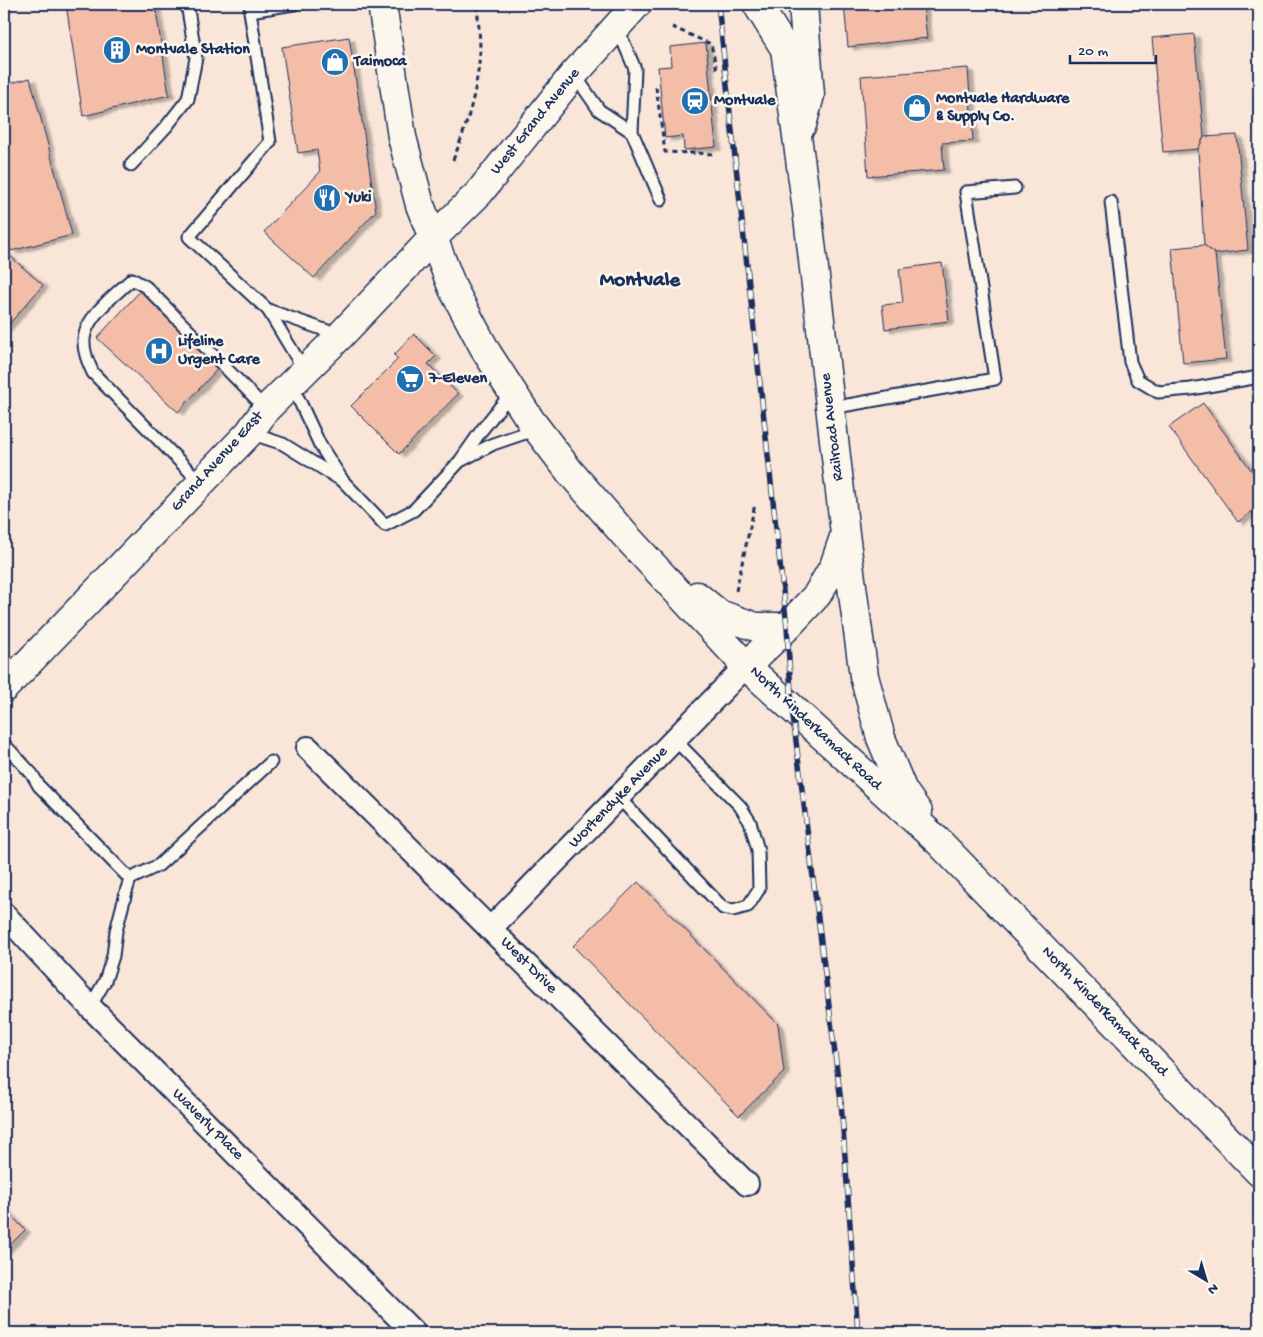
<svg xmlns="http://www.w3.org/2000/svg" width="1263" height="1337" viewBox="0 0 1263 1337" font-family="'Gochi Hand',sans-serif">
	<style>
		.building { fill: #f3bda8; stroke: #1b2f5e; filter: url(#shadow) }
		.lines { fill: none; stroke-linecap: round; stroke-linejoin: round }
		.service-casing { stroke: #1b2f5e; stroke-width: 15 }
		.minor-casing { stroke: #1b2f5e; stroke-width: 26 }
		.secondary-casing { stroke: #1b2f5e; stroke-width: 31 }
		.primary-casing { stroke: #1b2f5e; stroke-width: 31 }
		.path { stroke: #1b2f5e; stroke-width: 3; stroke-dasharray: 5 4; stroke-linecap: butt }
		.service { stroke: #fbf7ec; stroke-width: 11 }
		.minor { stroke: #fbf7ec; stroke-width: 22 }
		.secondary { stroke: #fbf7ec; stroke-width: 28 }
		.primary { stroke: #fbf7ec; stroke-width: 28 }
		.rail-casing { stroke: #1b2f5e; stroke-width: 5.5 }
		.rail { stroke: #fbf7ec; stroke-width: 4; stroke-dasharray: 11; stroke-linecap: butt }
		.labels { text-anchor: middle; dominant-baseline: central; stroke-width: 5; stroke-linejoin: round; paint-order: stroke }
		.poi-label { font-size: 16px; font-weight: bold; fill: #1b2f5e; stroke: #fbf7ec; text-anchor: start }
		.street-label { font-size: 16px; fill: #1b2f5e; stroke: #fbf7ec }
		.district-label { font-size: 21px; font-weight: bold; fill: #1b2f5e; stroke: #fbf7ec }
	</style>
	<defs>
		<filter id="shadow"><feDropShadow dx="5.5" dy="3" stdDeviation="1" flood-color="#0004"/></filter>
	</defs>
	<rect width="100%" height="100%" fill="#f9e6d8"/>
	<filter id="ink" filterUnits="userSpaceOnUse"><feTurbulence type="fractalNoise" baseFrequency=".02" numOctaves="2"/><feDisplacementMap in="SourceGraphic" scale="10" xChannelSelector="R" yChannelSelector="G"/><feConvolveMatrix kernelMatrix="1 2 1 2 8 2 1 2 1" color-interpolation-filters="sRGB"/></filter>
	<g filter="url(#ink)">
		<g class="building">
			<polygon points="66,4 155,4 169,95 83,116"/>
			<polygon points="844,4 923,4 927,38 848,47"/>
			<polygon points="1194,34 1204,137 1198,149 1163,152 1152,38"/>
			<polygon points="349,37 376,211 314,278 264,232 320,172 317,150 298,153 282,47"/>
			<polygon points="706,43 716,147 684,150 683,136 665,138 658,67 671,66 670,47"/>
			<polygon points="968,68 973,141 942,143 944,170 868,176 861,76"/>
			<polygon points="30,78 72,235 11,251 4,223 4,85"/>
			<polygon points="1237,135 1248,250 1215,254 1204,245 1198,149 1204,137"/>
			<polygon points="1204,245 1215,254 1226,359 1183,363 1172,248"/>
			<polygon points="4,251 43,285 4,330"/>
			<polygon points="942,263 949,321 885,329 882,305 903,303 899,269"/>
			<polygon points="141,290 221,365 178,412 97,338"/>
			<polygon points="414,334 436,356 428,364 458,394 399,454 351,406 398,359 394,355"/>
			<polygon points="1203,403 1259,481 1259,506 1238,522 1169,427"/>
			<polygon points="638,882 778,1024 784,1072 739,1116 573,946"/>
			<polygon points="4,1208 25,1230 4,1251"/>
		</g>
		<g class="lines">
			<defs>
				<g id="service">
					<polyline points="294,4 250,11 270,142 189,237 268,310 304,370"/>
					<polyline points="617,27 635,69 632,132 661,200"/>
					<polyline points="574,74 599,110 632,132"/>
					<polyline points="131,165 166,127 188,99 196,58 187,4"/>
					<polyline points="1111,202 1130,362 1138,380 1158,392 1191,389 1259,377"/>
					<polyline points="268,310 339,335"/>
					<polyline points="292,385 320,445 343,481 385,525 414,510 460,461 481,431 512,392"/>
					<polyline points="831,408 995,379 966,192 1015,188"/>
					<polyline points="250,433 283,444 341,480"/>
					<polyline points="462,460 493,444 537,429"/>
					<path d="M 201,483 L 93,373 C 88,362 83,351 84,339 C 86,316 116,294 132,279 L 146,287 L 266,409"/>
					<polyline points="4,744 32,774 39,786 130,879"/>
					<polyline points="619,798 723,908 733,910 748,906 759,889 758,850 750,822 740,806 675,740"/>
					<polyline points="90,1007 105,981 113,956 116,931 126,892 130,879 159,865 271,762"/>
				</g>
				<g id="minor">
					<polyline points="308,748 747,1184"/>
					<polyline points="4,914 90,1007 414,1333"/>
					<polyline points="490,929 746,666"/>
				</g>
				<polyline id="secondary" points="4,688 249,433 266,409 340,336 433,238"/>
				<g id="primary">
					<polyline points="382,4 402,137 420,205 453,289 487,353 531,421 570,472 624,534 746,666 939,842 1259,1172"/>
					<polyline points="757,4 785,49 808,217 845,534 864,676 881,738 903,791 918,812"/>
					<polyline points="802,125 810,95 803,4"/>
					<polyline points="433,238 479,193 574,74 637,4"/>
					<polyline points="697,596 719,614 756,627 787,627 817,595 834,566 844,537"/>
					<polyline points="746,666 787,627"/>
				</g>
			</defs>
			<use href="#service" class="service-casing"/>
			<use href="#minor" class="minor-casing"/>
			<use href="#secondary" class="secondary-casing"/>
			<use href="#primary" class="primary-casing"/>
			<g class="path">
				<polyline points="672,27 711,44 717,70"/>
				<polyline points="656,87 665,152 716,154"/>
				<path d="M 453,160 C 467,126 478,88 480,51 C 480,35 478,19 477,4"/>
				<polyline points="736,591 755,504"/>
			</g>
			<use href="#service" class="service"/>
			<use href="#minor" class="minor"/>
			<use href="#secondary" class="secondary"/>
			<use href="#primary" class="primary"/>
			<defs>
				<polyline id="rail" points="718,4 787,627 792,709 841,1102 858,1333"/>
			</defs>
			<use href="#rail" class="rail-casing"/>
			<use href="#rail" class="rail"/>
		</g>
	</g>
	<defs>
		<symbol id="building-disc" viewBox="-11 -11 22 22"><circle r="9.5" fill="#1f6fb2" stroke="#fbf7ec"/><path d="M-4-6H4V6H1V3H-1V6H-4ZM-2.5-4.3h1.7v1.8h-1.7ZM.8-4.3h1.7v1.8H.8ZM-2.5-1h1.7V.8h-1.7ZM.8-1h1.7V.8H.8Z" fill="#fff"/></symbol>
		<symbol id="shop-disc" viewBox="-11 -11 22 22"><circle r="9.5" fill="#1f6fb2" stroke="#fbf7ec"/><path d="M-5-2.5h2.3a2.7 3.5 0 0 1 5.4 0H5L5.5 6h-11ZM-1.5-2.5h3a1.5 2.3 0 0 0-3 0Z" fill="#fff"/></symbol>
		<symbol id="station-disc" viewBox="-11 -11 22 22"><circle r="9.5" fill="#1f6fb2" stroke="#fbf7ec"/><path d="M-3-6H3Q5-6 5-4V2Q5 4 3 4L4.5 6H3L1.5 4h-3L-3 6H-4.5L-3 4Q-5 4-5 2V-4Q-5-6-3-6ZM-3.5-4v3h7v-3ZM-3.5 1v1.5H-2V1ZM2 1v1.5H3.5V1Z" fill="#fff"/></symbol>
		<symbol id="restaurant-disc" viewBox="-11 -11 22 22"><circle r="9.5" fill="#1f6fb2" stroke="#fbf7ec"/><path d="M-5-6h1v4h1v-4h1v4h1v-4h1v5L-1.5 .5V6h-2V.5L-5-1ZM5-6V6H3V1.5H1.5Q1.5-4 5-6Z" fill="#fff"/></symbol>
		<symbol id="hospital-disc" viewBox="-11 -11 22 22"><circle r="9.5" fill="#1f6fb2" stroke="#fbf7ec"/><path d="M-5-5h3v3.5h4V-5h3V5h-3V1.5h-4V5h-3Z" fill="#fff"/></symbol>
		<symbol id="supermarket-disc" viewBox="-11 -11 22 22"><circle r="9.5" fill="#1f6fb2" stroke="#fbf7ec"/><path d="M-6-5.5h2.5l.6 2H6L4.5 2H-2.5L-4.4-4H-6ZM-1.5 3.2a1.3 1.3 0 1 0 .1 0ZM3 3.2a1.3 1.3 0 1 0 .1 0Z" fill="#fff"/></symbol>
	</defs>
	<g fill-rule="evenodd">
		<use href="#building-disc" x="101" y="34" width="32" height="32"/>
		<use href="#shop-disc" x="319" y="46" width="32" height="32"/>
		<use href="#station-disc" x="679" y="85" width="32" height="32"/>
		<use href="#shop-disc" x="901" y="92" width="32" height="32"/>
		<use href="#restaurant-disc" x="311" y="182" width="32" height="32"/>
		<use href="#hospital-disc" x="143" y="335" width="32" height="32"/>
		<use href="#supermarket-disc" x="394" y="363" width="32" height="32"/>
	</g>
	<g class="labels">
		<g class="poi-label">
			<text x="136" y="50">Montvale Station</text>
			<text x="354" y="62">Taimoca</text>
			<text x="936" y="99">Montvale Hardware<tspan x="936" dy="18">&amp; Supply Co.</tspan></text>
			<text x="714" y="101">Montvale</text>
			<text x="346" y="198">Yuki</text>
			<text x="178" y="342">Lifeline<tspan x="178" dy="18">Urgent Care</tspan></text>
			<text x="429" y="379">7-Eleven</text>
		</g>
		<g class="street-label">
			<text transform="translate(536 122) rotate(-51)">West Grand Avenue</text>
			<text transform="translate(833 427) rotate(-97)">Railroad Avenue</text>
			<text transform="translate(218 462) rotate(-48)">Grand Avenue East</text>
			<text transform="translate(815 729) rotate(43)">North Kinderkamack Road</text>
			<text transform="translate(619 798) rotate(-46)">Wortendyke Avenue</text>
			<text transform="translate(528 966) rotate(45)">West Drive</text>
			<text transform="translate(1104 1012) rotate(46)">North Kinderkamack Road</text>
			<text transform="translate(207 1125) rotate(45)">Waverly Place</text>
		</g>
		<g class="district-label">
			<text x="640" y="281">Montvale</text>
		</g>
	</g>
	<rect width="1263" height="1337" fill="none" stroke="#fbf7ec" stroke-width="20"/>
	<rect x="10" y="10" width="1243" height="1317" fill="none" stroke="#1b2f5e" stroke-width="2" filter="url(#ink)"/>
	<g transform="translate(1206 1280) rotate(142)" stroke="#fbf7ec" stroke-width="4" paint-order="stroke">
	<path d="M0-4L9 19L0 12L-9 19Z" fill="#1b2f5e"/>
	<text y="-8" font-size="14" font-weight="bold" text-anchor="middle" fill="#1b2f5e">N</text>
	</g>
	<path d="M1070 55v8h86v-8" fill="none" stroke="#1b2f5e" stroke-width="2.5"/>
	<text x="1078" y="55" font-size="15" fill="#1b2f5e" stroke="#fbf7ec" stroke-width="4" paint-order="stroke">20 m</text>
</svg>
